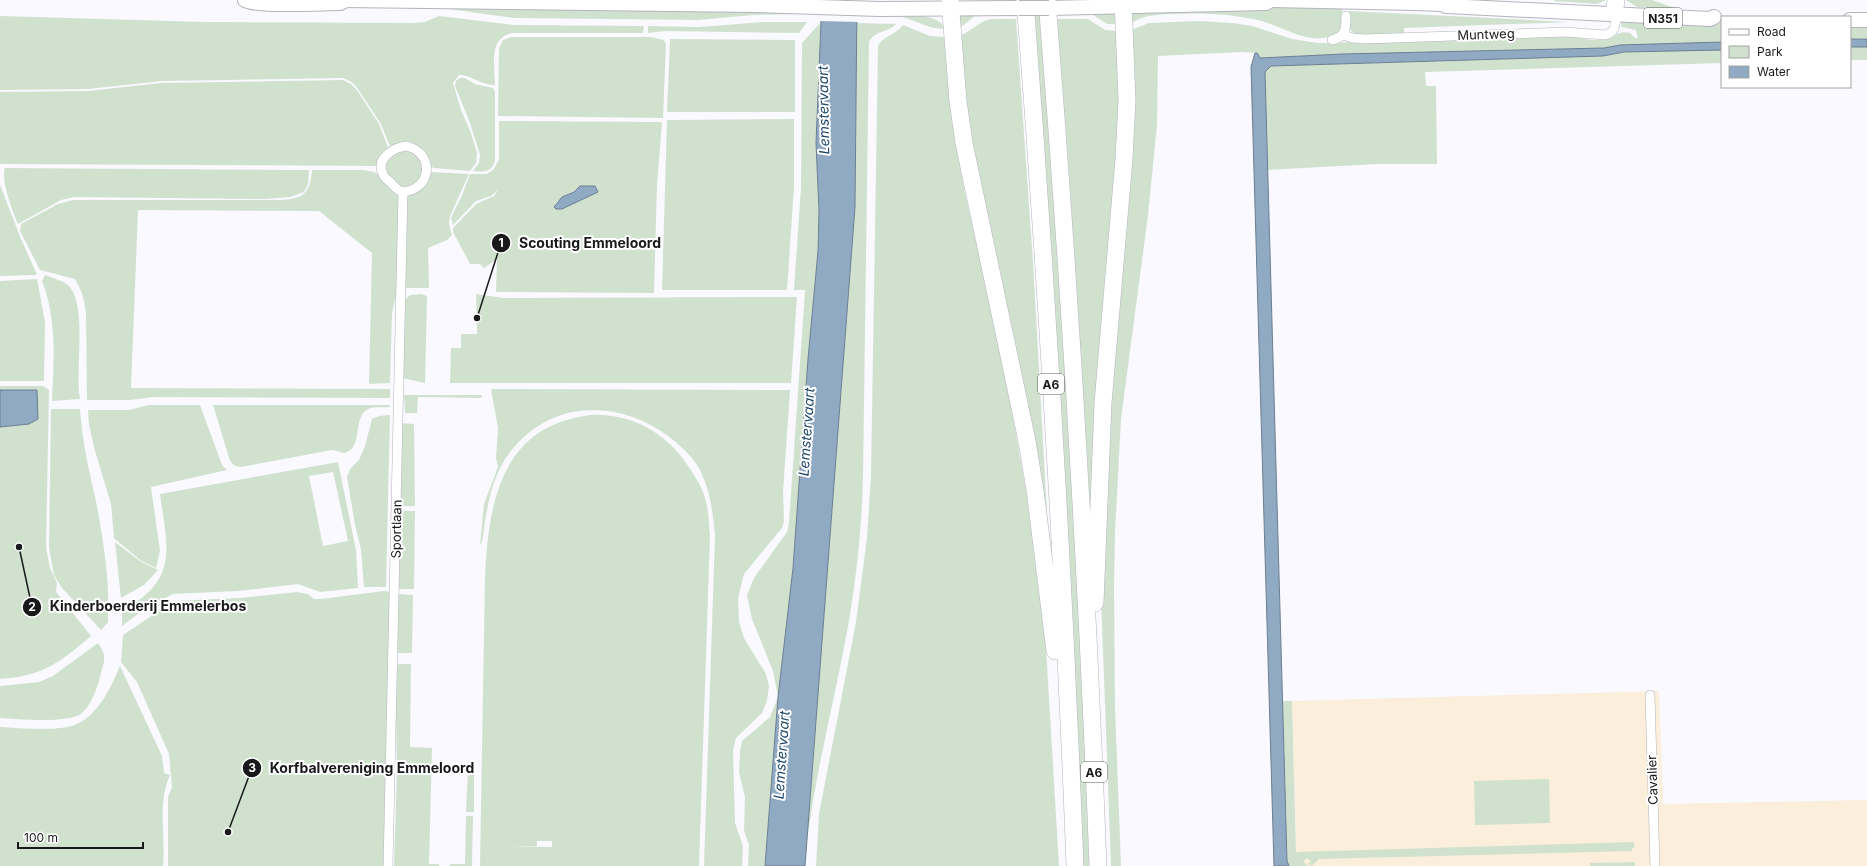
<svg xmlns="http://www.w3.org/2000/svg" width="1867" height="866" viewBox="0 0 1867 866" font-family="Inter,sans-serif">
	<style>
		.industrial { fill: #fbeeda }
		.green { fill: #d0e2ce; fill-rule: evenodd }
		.water { fill: #90aac3; stroke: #6c7e91 }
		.pier { fill: #f9f9ff }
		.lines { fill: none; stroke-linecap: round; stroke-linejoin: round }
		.street-casing { stroke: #b4b4bd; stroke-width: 10 }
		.primary-casing { stroke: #b4b4bd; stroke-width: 16 }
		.highway-casing { stroke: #b4b4bd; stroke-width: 18 }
		.street { stroke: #fff; stroke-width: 9 }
		.primary { stroke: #fff; stroke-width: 14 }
		.highway { stroke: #fff; stroke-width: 17 }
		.primary-bridge-casing { stroke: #b4b4bd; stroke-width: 16; stroke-linecap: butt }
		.primary-bridge { stroke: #fff; stroke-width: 14 }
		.labels { text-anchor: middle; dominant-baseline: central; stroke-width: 4; stroke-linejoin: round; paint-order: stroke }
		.shield { fill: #fff; stroke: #5e5e60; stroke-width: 1 }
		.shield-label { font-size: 12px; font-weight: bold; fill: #19191c }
		.street-label { font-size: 13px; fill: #19191c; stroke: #fff }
		.water-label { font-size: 14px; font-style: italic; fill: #1d466a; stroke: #fff }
		.leader { fill: none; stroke: #19191c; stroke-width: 1.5 }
		.callout-dot { fill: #19191c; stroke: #fff; stroke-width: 1.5 }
		.mark-label { font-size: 12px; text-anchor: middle; font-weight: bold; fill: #fff }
		.callout-label { font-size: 14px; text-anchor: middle; font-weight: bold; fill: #19191c; stroke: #fff; stroke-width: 4; stroke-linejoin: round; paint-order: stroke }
	</style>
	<rect width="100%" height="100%" fill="#f9f9ff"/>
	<polygon class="industrial" points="1659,691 1663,804 1867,800 1867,866 1297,866 1292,701"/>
	<g class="green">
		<polygon points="1031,0 1041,0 1066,362 1092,866 1081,866"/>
		<polygon points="1554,0 1606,0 1597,4 1554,1"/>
		<polygon points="1626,0 1652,0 1680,10 1637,7"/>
		<polygon points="434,7 766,11 795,14 753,15 698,20 514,18"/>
		<path d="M 1342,7 L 1343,24 L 1341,33 C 1307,49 1285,25 1253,19 C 1222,13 1181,12 1149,16 C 1142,17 1135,21 1129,24 L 1129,13 L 1144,8 Z"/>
		<polygon points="1084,9 1113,11 1118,24 1107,24"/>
		<path d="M 1349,11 L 1569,22 L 1404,28 L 1404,33 L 1359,35 C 1346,32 1349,22 1349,11 Z"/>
		<polygon points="960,13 977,14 960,28 955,24"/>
		<path d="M 0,16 L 205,22 L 415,23 L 425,22 L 439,16 L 514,25 L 644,26 L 643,33 L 512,33 C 488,39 495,65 495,85 C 481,85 469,74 459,75 L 453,83 L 461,110 L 471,133 L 477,153 L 476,163 L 470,171 L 434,168 L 430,166 L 418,148 L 391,149 L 381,124 L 358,89 L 352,82 L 343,78 L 162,81 L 88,89 L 0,90 Z"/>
		<path d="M 900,16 C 913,17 939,13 945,29 L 933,28 Z"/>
		<path d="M 1632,18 L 1722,22 L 1722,42 L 1620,45 L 1604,48 L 1343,54 L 1259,58 L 1257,53 L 1242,52 L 1158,56 L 1157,125 L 1148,215 L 1121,419 L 1115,533 L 1114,585 L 1115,706 L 1121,866 L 1111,866 L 1101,596 L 1131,30 L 1149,23 L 1199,21 L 1232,23 L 1252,26 L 1292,39 L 1318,43 L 1563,36 C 1576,37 1594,42 1607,39 C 1617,37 1617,30 1630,33 L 1635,38 L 1638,38 L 1636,30 L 1622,27 L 1621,25 L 1622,22 Z"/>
		<path d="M 991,19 L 1016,19 L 1033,262 L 1052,602 L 974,192 L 958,36 C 971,33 978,21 991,19 Z"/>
		<polygon points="1057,19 1088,19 1105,30 1118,31 1122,86 1093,552 1069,172"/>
		<polygon points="764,22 807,22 799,33 665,31 648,33 648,26 699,27"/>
		<polygon points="821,22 816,143 819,210 818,251 808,359 793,568 778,697 765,866 748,866 749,845 744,831 745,797 739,772 740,751 742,741 770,717 778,697 773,671 752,619 747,595 754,578 787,532 789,523 805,290 794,290 801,188 802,43"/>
		<path d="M 857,23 L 896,24 C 888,33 875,30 869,42 L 863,476 C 862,525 857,573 849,621 C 836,695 816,768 807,842 L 855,207 Z"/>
		<path d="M 903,25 L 930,36 L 946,37 L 958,155 L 965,193 L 1003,360 L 1035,542 L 1045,631 L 1059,866 L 816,866 L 819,814 L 856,622 L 867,538 L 871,476 L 878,46 C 883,36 896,35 903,25 Z"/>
		<polygon points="1850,26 1867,26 1867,38 1850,39"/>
		<polygon points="511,37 651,37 664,40 666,45 663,118 498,116 499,48 503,40"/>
		<polygon points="670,39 795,40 795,112 667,112"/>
		<rect x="1850" y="47" width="17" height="13"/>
		<polygon points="1722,50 1722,63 1425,72 1426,86 1436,86 1437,164 1377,164 1267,170 1265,72 1271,66 1603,56 1624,52"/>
		<path d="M 460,78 L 465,78 L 475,84 L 493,88 L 495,91 L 495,161 C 491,173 483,172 473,171 L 479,163 L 480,155 L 470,123 L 455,86 L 456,81 Z"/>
		<polygon points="343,80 351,84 357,90 379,124 389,150 378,166 0,164 0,92 88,91 161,83"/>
		<polygon points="794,119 794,187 787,290 662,290 667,120"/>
		<path d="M 499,121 L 662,122 L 657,185 L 654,293 L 496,292 L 497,259 L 484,268 L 480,264 L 470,264 L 453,232 L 453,228 L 476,204 L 494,196 L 498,190 L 491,196 L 476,201 L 453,225 L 451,218 L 463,193 L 470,174 L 487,174 L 493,170 L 499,160 ZM 586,185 L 590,196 L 562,209 L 555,204 L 562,197 Z"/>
		<path d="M 407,148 L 424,162 L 419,181 L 404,189 C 391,180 381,177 386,159 Z"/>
		<path d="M 5,168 L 309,170 L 308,184 L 304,192 L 290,197 L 266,199 L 75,197 L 61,200 L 18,224 C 13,213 0,178 5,168 Z"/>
		<path d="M 312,170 L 364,170 L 374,172 L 383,178 L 398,194 L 401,232 L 396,297 L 392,313 L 390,383 L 369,384 L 372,253 L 319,211 L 138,210 L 131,388 L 390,389 L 390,398 L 153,397 L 130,400 L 87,400 L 86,315 C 85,301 82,291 75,279 L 40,270 L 20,231 L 21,224 L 58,204 L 73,200 L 279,200 C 303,199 310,194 312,170 Z"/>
		<polygon points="432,172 469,174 450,216 449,224 452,235 447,240 428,248 429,288 408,288 405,287 407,198 428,174"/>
		<polygon points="0,185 21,239 35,270 37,274 35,275 0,276"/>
		<path d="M 45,275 C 52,278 65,281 70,287 C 87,308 75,371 80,399 L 52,401 C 54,361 57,319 42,281 Z"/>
		<polygon points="37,279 45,322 44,381 0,381 0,281"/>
		<polygon points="421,294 427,296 425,383 402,378 404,301 410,295"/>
		<polygon points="476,294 504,298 797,297 791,383 450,383 451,348 461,348 461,334 477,334"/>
		<path d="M 0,386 L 43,386 L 49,390 L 46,547 L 50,568 L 57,583 L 56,592 L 91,636 C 59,663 43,676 0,679 Z"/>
		<path d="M 491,389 L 790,390 L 783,492 L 784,521 L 782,528 L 744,574 L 738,598 L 739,622 L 744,638 L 766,674 L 769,686 L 767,701 L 762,713 L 736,738 L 733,750 L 735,823 L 743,846 L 742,866 L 704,866 L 715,536 C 713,512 710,490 699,468 C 691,455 680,445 668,436 C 620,401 558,399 516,445 C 498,464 490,491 486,516 C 484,524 484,540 480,545 L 484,504 L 498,467 L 496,458 L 498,428 Z"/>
		<polygon points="404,395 482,395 481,398 418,397 417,413 405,413"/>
		<polygon points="148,405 200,405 222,465 227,470 151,487 160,551 156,568 140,560 114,538 111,504 95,451 89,425 88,410 129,410"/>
		<path d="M 213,405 L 390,405 L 390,407 C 383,408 375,406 368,409 C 352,417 364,449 344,453 C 340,453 337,450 332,450 L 241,467 L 235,466 L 230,461 Z"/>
		<path d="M 51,409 L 80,409 C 82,442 90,474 97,506 C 104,544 110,583 108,622 L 101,630 L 62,588 L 54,575 L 49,548 Z"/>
		<polygon points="390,415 386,587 364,587 361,549 355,525 347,477 350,469 359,460 365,446 372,419 379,416"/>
		<path d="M 590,415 C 634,413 670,435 692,472 C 698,481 704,491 706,502 C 709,513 709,525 710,536 L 699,866 L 480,866 L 485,575 C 489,500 502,426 590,415 ZM 537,841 L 552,841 L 552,847 L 503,846 L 537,846 Z"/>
		<polygon points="399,423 414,424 415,506 402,506 399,504"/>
		<path d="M 338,462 L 356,550 L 358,588 L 320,592 L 298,584 L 238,591 L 173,594 L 147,607 L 122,626 L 122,610 C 130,606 139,601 145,595 C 178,568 164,530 160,494 ZM 333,472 L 348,541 L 323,546 L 309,476 Z"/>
		<polygon points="403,511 415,511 414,589 397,589 400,512"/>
		<polygon points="115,542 140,561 158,570 144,585 121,598"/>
		<polygon points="384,591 392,592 385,866 168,866 168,797 172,787 169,754 137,682 121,662 123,635 174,601 239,598 297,592 308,594 314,599 321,599"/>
		<polygon points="399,594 413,595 412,653 395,653 397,596"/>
		<path d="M 98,643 C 108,658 104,661 100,677 C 97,689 91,705 82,713 C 69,724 18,719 0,718 L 0,686 L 39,682 L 53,676 Z"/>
		<polygon points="399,664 411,664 410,747 432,748 429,864 439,864 439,866 394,866 397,770 395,667"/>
		<path d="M 120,666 L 162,756 L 164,773 L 170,775 C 157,804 166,836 163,866 L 0,866 L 0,727 C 18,728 62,732 77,724 C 99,714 111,687 120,666 Z"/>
		<polygon points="1282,701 1292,701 1296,852 1634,842 1634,848 1632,848 1632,851 1319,859 1312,866 1308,864 1311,861 1307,858 1303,861 1308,866 1289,866 1287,861"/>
		<polygon points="468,771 474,771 474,812 466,812"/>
		<polygon points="1549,779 1550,823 1475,825 1474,781"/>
		<polygon points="466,816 473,816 472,866 450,866 450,864 465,864"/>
		<polygon points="1635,862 1635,866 1590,866 1590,863"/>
	</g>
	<g class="water">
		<polygon points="819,0 857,0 855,207 805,866 765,866 778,697 793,568 808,359 818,251 819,210 816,143 821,22"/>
		<rect x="1850" y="39" width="17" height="8"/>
		<polygon points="1722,42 1722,50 1624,52 1603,56 1271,66 1265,72 1287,861 1289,866 1274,866 1251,67 1255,53 1257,53 1260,58 1343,54 1604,48 1620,45"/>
		<polygon points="580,186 595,186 598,192 562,209 556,209 554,207 562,197 574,192"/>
		<polygon points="0,390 37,390 38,419 29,424 0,427"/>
	</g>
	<polygon class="pier" points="817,0 859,0 859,22 819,21"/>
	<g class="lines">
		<defs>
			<g id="street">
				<polyline points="1612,0 1611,8 1616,15"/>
				<path d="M 1343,35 L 1353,38 L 1364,39 L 1566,32 L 1605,35 C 1616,32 1615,25 1616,16 C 1618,10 1620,7 1620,0"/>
				<path d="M 1332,40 C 1346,37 1346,28 1346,16"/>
				<path d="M 407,146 C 436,154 431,190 403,192 C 398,191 395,187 391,183 C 388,180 384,178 383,174 C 375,158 395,147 407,146 Z"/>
				<polyline points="1650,695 1655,866"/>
				<polyline points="388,866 403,192"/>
			</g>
			<g id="primary">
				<path d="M 245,0 C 259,7 321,3 340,3 L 344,1"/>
				<polyline points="343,0 754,5 880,9 1019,8"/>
				<polyline points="1271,0 1416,3 1442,4 1446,6 1710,19 1714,17"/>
				<polyline points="1049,8 1266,3 1271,0"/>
				<polyline points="1850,20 1867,20"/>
			</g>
			<g id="highway">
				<polyline points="950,0 958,101 964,143 1027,441 1035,490 1055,651"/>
				<path d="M 1025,0 C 1047,288 1064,577 1075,866"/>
				<path d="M 1047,0 C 1070,288 1087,577 1098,866"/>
				<polyline points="1095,603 1103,403 1124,159 1127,100 1123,0"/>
			</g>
		</defs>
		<use href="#street" class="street-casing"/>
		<use href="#primary" class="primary-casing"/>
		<use href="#highway" class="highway-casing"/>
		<use href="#street" class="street"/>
		<use href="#primary" class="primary"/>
		<use href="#highway" class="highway"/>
		<defs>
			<polyline id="primary-bridge" points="1019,8 1049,8"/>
		</defs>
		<use href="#primary-bridge" class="primary-bridge-casing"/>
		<use href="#primary-bridge" class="primary-bridge"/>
	</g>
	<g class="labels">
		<g class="shield">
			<rect x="1644" y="8" width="38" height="20" rx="3"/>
			<rect x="1038" y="374" width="26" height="20" rx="3"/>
			<rect x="1081" y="762" width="26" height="20" rx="3"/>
		</g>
		<g class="shield-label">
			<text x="1663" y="18">N351</text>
			<text x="1051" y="384">A6</text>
			<text x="1094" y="772">A6</text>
		</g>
		<g class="street-label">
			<text transform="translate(1486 34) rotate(-2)">Muntweg</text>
			<text transform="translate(396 529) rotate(-89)">Sportlaan</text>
			<text transform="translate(1652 780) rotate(-92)">Cavalier</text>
		</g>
		<g class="water-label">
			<text transform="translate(823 110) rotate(-91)">Lemstervaart</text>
			<text transform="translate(806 432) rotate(-86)">Lemstervaart</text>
			<text transform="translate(781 755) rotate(-86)">Lemstervaart</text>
		</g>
	</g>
	<path class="leader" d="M477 318L501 243M19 547L32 607M228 832L252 768"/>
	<g class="callout-dot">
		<circle cx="477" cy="318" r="4"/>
		<circle cx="19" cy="547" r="4"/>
		<circle cx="228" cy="832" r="4"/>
		<circle cx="501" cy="243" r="10"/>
		<circle cx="32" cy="607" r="10"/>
		<circle cx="252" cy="768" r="10"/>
	</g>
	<g class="mark-label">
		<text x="501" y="247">1</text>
		<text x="32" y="611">2</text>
		<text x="252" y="772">3</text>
	</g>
	<g class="callout-label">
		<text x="590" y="248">Scouting Emmeloord</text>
		<text x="148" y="611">Kinderboerderij Emmelerbos</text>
		<text x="372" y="773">Korfbalvereniging Emmeloord</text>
	</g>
	<rect x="1721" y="16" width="130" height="72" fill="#ffffff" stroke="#a3a3a4"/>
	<rect x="1729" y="29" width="20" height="6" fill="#ffffff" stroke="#a3a3a4"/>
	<text x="1757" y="36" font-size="12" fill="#19191c">Road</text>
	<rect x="1729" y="46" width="20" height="12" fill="#d0e2ce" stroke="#a3a3a4"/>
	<text x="1757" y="56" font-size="12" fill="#19191c">Park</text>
	<rect x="1729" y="66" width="20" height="12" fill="#90aac3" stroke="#a3a3a4"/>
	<text x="1757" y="76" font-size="12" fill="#19191c">Water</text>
	<path d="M18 842v6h125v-6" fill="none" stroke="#19191c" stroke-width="2"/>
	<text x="24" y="842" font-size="12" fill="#19191c" stroke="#ffffff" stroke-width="3" paint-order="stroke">100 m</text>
</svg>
